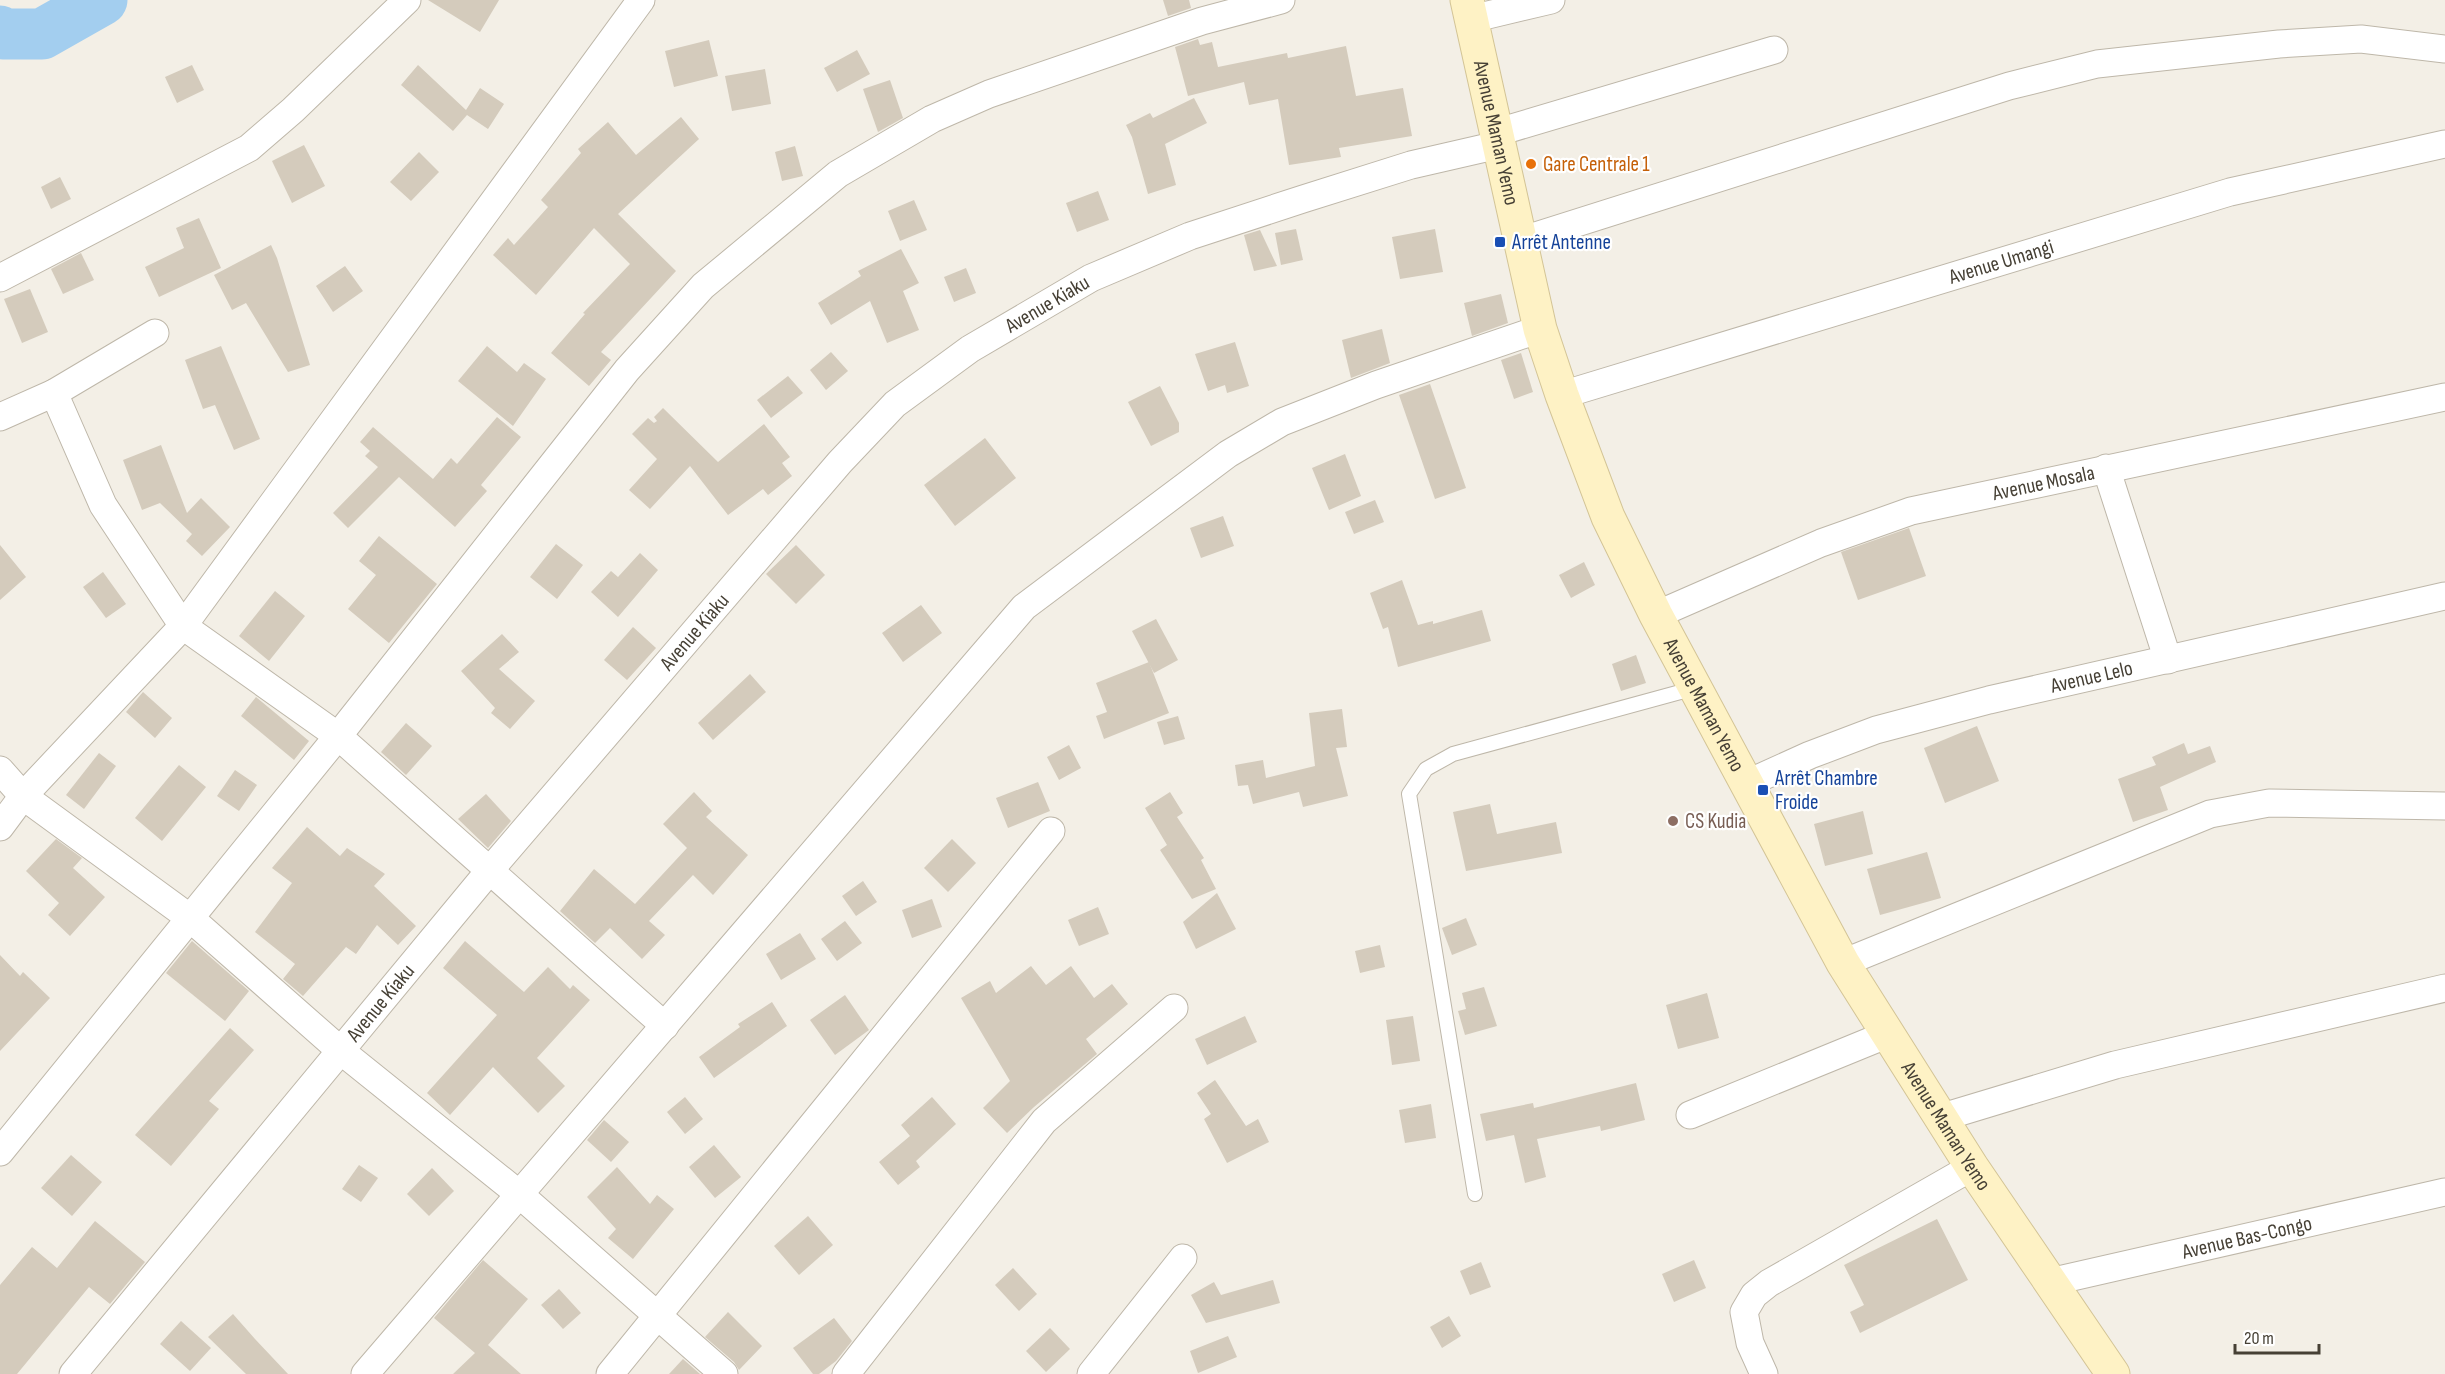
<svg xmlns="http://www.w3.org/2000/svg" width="2445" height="1374" viewBox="0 0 2445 1374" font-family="'Sofia Sans Condensed',sans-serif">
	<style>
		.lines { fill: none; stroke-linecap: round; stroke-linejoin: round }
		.river { stroke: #a3ceef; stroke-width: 51 }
		.building { fill: #d4cbbc }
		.lane-casing { stroke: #beb7a9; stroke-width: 16 }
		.street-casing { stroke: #beb7a9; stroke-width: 29 }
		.secondary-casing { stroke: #d3c496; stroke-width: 35 }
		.lane { stroke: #fff; stroke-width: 14 }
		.street { stroke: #fff; stroke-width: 27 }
		.secondary { stroke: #fef2c5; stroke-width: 33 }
		.food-dot { fill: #e8710a; stroke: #fff; stroke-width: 2 }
		.transit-dot { fill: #1a4fb4; stroke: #fff; stroke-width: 2 }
		.education-dot { fill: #8d6e63; stroke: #fff; stroke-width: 2 }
		.labels { text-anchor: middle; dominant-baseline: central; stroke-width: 4.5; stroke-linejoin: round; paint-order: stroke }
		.street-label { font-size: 21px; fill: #464035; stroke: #fff }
		.food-label { font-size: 21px; fill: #c56008; stroke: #fff; text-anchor: start }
		.transit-label { font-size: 21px; fill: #164399; stroke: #fff; text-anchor: start }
		.education-label { font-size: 21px; fill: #785e54; stroke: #fff; text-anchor: start }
	</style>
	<rect width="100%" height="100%" fill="#f3efe6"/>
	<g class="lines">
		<polyline class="river" points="0,31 3,34 42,34 102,0"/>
	</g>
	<g class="building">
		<polygon points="428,0 499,0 480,32"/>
		<polygon points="1163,0 1189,0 1191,8 1168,16"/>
		<polygon points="1198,39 1200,45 1212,42 1218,67 1287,53 1288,58 1346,46 1356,96 1403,88 1412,136 1339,148 1341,157 1289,165 1278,99 1249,105 1244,82 1188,96 1175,47"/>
		<polygon points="709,40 718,76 674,87 665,51"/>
		<polygon points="857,50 870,74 837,92 824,68"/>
		<polygon points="192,65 204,90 177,103 165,77"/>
		<polygon points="418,65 466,110 480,88 504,104 488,129 467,115 453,131 401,85"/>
		<polygon points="765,69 771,104 732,111 725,76"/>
		<polygon points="890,80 903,118 878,132 863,89"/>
		<polygon points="1194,98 1207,123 1165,144 1176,185 1148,194 1132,137 1126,125 1150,113 1153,118"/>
		<polygon points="681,117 699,139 618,214 676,271 601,352 611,360 589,386 551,353 585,314 583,313 630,264 594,228 536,295 493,255 508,238 514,245 548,207 541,200 581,153 578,149 608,122 636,155"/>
		<polygon points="304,145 325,186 292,203 272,161"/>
		<polygon points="795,146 803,176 782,181 775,152"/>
		<polygon points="419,152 439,172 411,201 390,182"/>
		<polygon points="60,177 71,199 51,209 41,187"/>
		<polygon points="1098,191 1109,220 1077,232 1066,203"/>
		<polygon points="914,200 927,230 900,241 888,211"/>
		<polygon points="199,218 221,268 159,297 145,267 184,248 176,228"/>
		<polygon points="1296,229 1303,260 1281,265 1275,233"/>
		<polygon points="1435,229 1443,272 1400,279 1392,237"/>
		<polygon points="1260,230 1277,266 1254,271 1244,235"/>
		<polygon points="271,245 277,258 310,365 288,372 246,303 232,310 214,275"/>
		<polygon points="901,249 919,283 903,291 919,330 887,343 870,301 831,325 818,303 861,276 858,271"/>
		<polygon points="81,253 94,280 63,294 51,269"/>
		<polygon points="345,266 363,291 333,312 316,286"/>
		<polygon points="966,268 976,293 954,302 944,277"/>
		<polygon points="30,289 48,332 22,343 4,299"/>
		<polygon points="1501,294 1508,323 1472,336 1464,303"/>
		<polygon points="1382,329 1390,363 1351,378 1342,340"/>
		<polygon points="1235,342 1249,386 1227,393 1225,385 1208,391 1195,354"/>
		<polygon points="221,346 260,439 234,450 215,405 203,409 185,360"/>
		<polygon points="487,346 517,372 524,363 546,379 513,426 458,381"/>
		<polygon points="831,352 848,371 826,390 810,370"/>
		<polygon points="1521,353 1533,392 1514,399 1501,360"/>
		<polygon points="788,376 803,393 771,418 757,400"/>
		<polygon points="1430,384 1466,488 1435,499 1399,395"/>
		<polygon points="1160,386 1179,423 1179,432 1151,446 1128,402"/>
		<polygon points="663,408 718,462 764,424 790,457 782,463 792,476 768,495 763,489 728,515 690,466 650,509 629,490 657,459 632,434 648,418 654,423 657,421 654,417"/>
		<polygon points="497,417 521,437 481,485 487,491 455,527 399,477 348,528 333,513 378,467 365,456 370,451 360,442 373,427 433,479 451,458 457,464"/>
		<polygon points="985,438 1016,478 955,526 924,485"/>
		<polygon points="161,445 187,513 201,498 230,527 202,556 186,541 192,534 160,503 142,510 123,460"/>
		<polygon points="1345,454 1361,496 1329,510 1312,468"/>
		<polygon points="1375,500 1384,522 1354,534 1345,512"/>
		<polygon points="1223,516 1234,546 1201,558 1190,528"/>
		<polygon points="1909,528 1926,576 1858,600 1841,552"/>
		<polygon points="379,536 437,584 389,643 348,609 376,575 359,561"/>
		<polygon points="556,544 583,565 557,599 530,577"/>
		<polygon points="0,545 26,577 0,600"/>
		<polygon points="796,545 825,575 796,604 766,574"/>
		<polygon points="640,553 658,570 618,617 591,592 611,571 618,577"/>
		<polygon points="1584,562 1595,585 1571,598 1559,575"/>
		<polygon points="103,572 126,604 106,618 83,587"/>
		<polygon points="1402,580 1418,625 1433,621 1433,624 1482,610 1491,641 1398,667 1388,627 1383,629 1370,593"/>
		<polygon points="275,591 305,616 269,661 239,636"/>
		<polygon points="921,605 942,633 903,662 882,633"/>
		<polygon points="1156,619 1178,660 1154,673 1132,631"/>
		<polygon points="633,627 656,648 627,680 604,660"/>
		<polygon points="502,634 519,652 499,669 535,701 510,729 491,713 495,708 461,671"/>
		<polygon points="1636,655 1646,683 1621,691 1612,664"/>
		<polygon points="1149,662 1169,713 1104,739 1096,716 1107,712 1096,683"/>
		<polygon points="750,674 766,692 713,740 698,723"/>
		<polygon points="143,692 172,718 155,738 126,712"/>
		<polygon points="256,697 309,741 294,760 241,716"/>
		<polygon points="1342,709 1347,747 1336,748 1348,796 1303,807 1299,792 1253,804 1248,785 1238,786 1235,765 1263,760 1266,778 1315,766 1309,713"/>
		<polygon points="1178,716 1185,739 1164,745 1157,722"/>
		<polygon points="406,723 432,746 406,775 381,752"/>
		<polygon points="1977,726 1999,781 1945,803 1924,748"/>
		<polygon points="2184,743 2188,754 2210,746 2216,762 2160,787 2168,810 2133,822 2118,779 2156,765 2152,757"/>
		<polygon points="1069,745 1081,768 1059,780 1047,757"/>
		<polygon points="99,753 116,766 84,809 66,795"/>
		<polygon points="179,765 206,787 162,841 135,818"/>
		<polygon points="235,770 257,785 239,811 217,796"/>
		<polygon points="1038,782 1050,811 1008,828 996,798"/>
		<polygon points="694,792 712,811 706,817 748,855 713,895 693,875 649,921 665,935 642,959 610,928 595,943 560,911 594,869 635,904 687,848 663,824"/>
		<polygon points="1170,792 1183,813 1177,817 1204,858 1201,860 1216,889 1192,899 1160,850 1167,845 1145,808"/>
		<polygon points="486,794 511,821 488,848 458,819"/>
		<polygon points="1490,804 1497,834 1556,822 1562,853 1466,871 1453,812"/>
		<polygon points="1863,811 1873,854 1825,866 1814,824"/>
		<polygon points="307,827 340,856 347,848 385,874 374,886 416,926 398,945 377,925 356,954 346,947 303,996 283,979 295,964 255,932 292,883 272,868"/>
		<polygon points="56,839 82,858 73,868 105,897 70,936 48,915 59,903 26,871"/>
		<polygon points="952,839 976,863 948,892 924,868"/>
		<polygon points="1927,852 1941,898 1880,915 1867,869"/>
		<polygon points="863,881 877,902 856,916 842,896"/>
		<polygon points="1217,893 1236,929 1196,949 1183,922"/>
		<polygon points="932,899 942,927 912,938 902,910"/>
		<polygon points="1098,907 1109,934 1079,946 1068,920"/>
		<polygon points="1466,918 1477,945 1452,955 1442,928"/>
		<polygon points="845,921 862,943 837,961 821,939"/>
		<polygon points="800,933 816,959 781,980 766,954"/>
		<polygon points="192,941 249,991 225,1021 166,973"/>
		<polygon points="465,941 524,992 548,967 570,989 573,985 590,1000 537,1058 565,1086 538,1113 493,1067 450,1115 427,1093 497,1015 443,968"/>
		<polygon points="1380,945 1385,967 1360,973 1355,951"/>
		<polygon points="0,955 20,976 23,972 50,998 0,1051"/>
		<polygon points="1031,966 1046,985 1071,966 1094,998 1112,984 1128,1004 1086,1039 1097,1054 1034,1107 1007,1133 983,1108 1010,1081 961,998 990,981 996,993"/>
		<polygon points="1484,987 1497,1026 1465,1035 1458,1011 1466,1009 1462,993"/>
		<polygon points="1707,993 1719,1038 1678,1049 1666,1005"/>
		<polygon points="845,995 869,1030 835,1055 810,1020"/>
		<polygon points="772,1002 787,1026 714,1078 699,1057 740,1027 738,1024"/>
		<polygon points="1245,1016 1257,1042 1207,1065 1195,1039"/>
		<polygon points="1413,1016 1420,1061 1392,1065 1386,1020"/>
		<polygon points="230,1028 254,1050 209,1101 219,1109 171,1166 135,1135"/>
		<polygon points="1215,1080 1246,1126 1258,1119 1269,1142 1227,1163 1204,1119 1211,1114 1197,1093"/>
		<polygon points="1636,1083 1645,1120 1601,1131 1600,1126 1537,1139 1546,1177 1525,1183 1514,1135 1486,1141 1480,1114 1533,1103 1534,1108"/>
		<polygon points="685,1097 703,1119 685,1134 667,1112"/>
		<polygon points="932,1097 956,1124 916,1161 920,1167 898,1185 879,1162 910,1136 901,1125"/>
		<polygon points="1431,1104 1436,1138 1405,1143 1399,1110"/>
		<polygon points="604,1120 629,1142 611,1162 587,1140"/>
		<polygon points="714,1145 741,1177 715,1198 689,1167"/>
		<polygon points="71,1155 102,1182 72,1216 41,1188"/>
		<polygon points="359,1165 378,1178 361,1202 342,1189"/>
		<polygon points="617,1167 650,1204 657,1195 674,1209 633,1259 608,1238 616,1229 587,1197"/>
		<polygon points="432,1168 454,1191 429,1216 407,1194"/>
		<polygon points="808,1216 833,1245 799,1275 774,1246"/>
		<polygon points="1937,1219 1968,1280 1860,1333 1850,1312 1864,1305 1844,1265"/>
		<polygon points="95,1221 145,1262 110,1304 89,1287 17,1374 0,1374 0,1285 32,1247 57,1268"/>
		<polygon points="483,1260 528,1299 488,1345 521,1374 453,1374 475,1353 434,1318"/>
		<polygon points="1694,1260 1706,1288 1674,1302 1662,1274"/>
		<polygon points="1481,1262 1491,1287 1470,1295 1460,1271"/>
		<polygon points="1013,1268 1037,1294 1019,1311 995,1285"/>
		<polygon points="1273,1280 1280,1303 1206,1323 1191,1295 1214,1282 1221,1295"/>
		<polygon points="559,1289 581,1313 563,1329 541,1305"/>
		<polygon points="728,1312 762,1346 739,1370 734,1362 705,1337"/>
		<polygon points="233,1314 255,1339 288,1374 246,1374 208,1337"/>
		<polygon points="1449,1316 1461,1336 1442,1348 1430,1327"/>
		<polygon points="834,1318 852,1341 836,1361 819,1374 813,1374 793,1348"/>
		<polygon points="181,1321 211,1348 190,1371 160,1344"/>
		<polygon points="1050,1328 1070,1349 1046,1372 1026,1351"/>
		<polygon points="1228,1336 1237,1357 1198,1373 1190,1351"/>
		<polygon points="683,1359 700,1374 669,1374"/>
	</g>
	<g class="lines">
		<defs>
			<polyline id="lane" points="1475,1194 1409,794 1426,769 1453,754 1695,688"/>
			<g id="street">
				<polyline points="1471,19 1551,0"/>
				<polyline points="1495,133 1774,50"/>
				<polyline points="1520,241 2009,86 2097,64 2279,44 2361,39 2445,49"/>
				<polyline points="0,278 249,148 293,110 407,0"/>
				<polyline points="54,393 103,505 183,626 338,736 665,1026"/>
				<path id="s1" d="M 1562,395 L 2230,192 L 2445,144"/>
				<polyline points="0,417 54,393 155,333"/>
				<polyline points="2106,468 2168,660"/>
				<path id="s2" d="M 1656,615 L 1821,543 L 1911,511 L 2445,397"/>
				<polyline points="0,770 23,796 190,918 341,1051 519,1194 724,1374"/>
				<path id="s3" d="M 1746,784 L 1810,755 L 1876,730 L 1989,700 L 2445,596"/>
				<polyline points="0,827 23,796 183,626 641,0"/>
				<polyline points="1843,963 2210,814 2269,803 2445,806"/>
				<polyline points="1690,1115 1888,1034"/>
				<polyline points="1943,1117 2115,1065 2445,988"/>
				<polyline points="0,1152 338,736 627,370 703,286 838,174 932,119 989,94 1202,21 1281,0"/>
				<path id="s4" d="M 2050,1282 L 2445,1192"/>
				<path id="s5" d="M 73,1374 L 490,870 L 840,462 L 895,404 L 970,349 L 1091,278 L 1190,236 L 1303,199 L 1411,165 L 1498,145"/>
				<polyline points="365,1374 1024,607 1228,454 1282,422 1376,385 1540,329"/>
				<polyline points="610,1374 1051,831"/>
				<polyline points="846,1374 1044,1121 1174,1008"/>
				<polyline points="1091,1374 1183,1258"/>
				<polyline points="1764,1374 1750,1343 1744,1312 1754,1295 1769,1283 1972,1167"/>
			</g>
			<g id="secondary">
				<path id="s6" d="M 1467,0 L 1540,329 L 1562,395 L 1608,517 L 1656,615 L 1843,963 L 1972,1167 L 2113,1374"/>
			</g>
		</defs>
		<use href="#lane" class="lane-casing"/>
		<use href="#street" class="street-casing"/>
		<use href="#secondary" class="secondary-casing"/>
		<use href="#lane" class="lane"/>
		<use href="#street" class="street"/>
		<use href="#secondary" class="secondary"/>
	</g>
	<circle class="food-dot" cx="1531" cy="164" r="6"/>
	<g class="transit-dot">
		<rect x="1494" y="236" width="12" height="12" rx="3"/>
		<rect x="1757" y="784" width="12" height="12" rx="3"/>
	</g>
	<circle class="education-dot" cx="1673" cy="821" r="6"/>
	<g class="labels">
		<g class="street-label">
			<text stroke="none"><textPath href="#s6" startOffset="136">Avenue Maman Yemo</textPath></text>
			<text stroke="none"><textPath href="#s1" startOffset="459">Avenue Umangi</textPath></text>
			<text stroke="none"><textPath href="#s5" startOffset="1454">Avenue Kiaku</textPath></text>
			<text stroke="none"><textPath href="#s2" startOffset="411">Avenue Mosala</textPath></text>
			<text stroke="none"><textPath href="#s5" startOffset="968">Avenue Kiaku</textPath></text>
			<text stroke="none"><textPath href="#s3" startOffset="363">Avenue Lelo</textPath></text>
			<text stroke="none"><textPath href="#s6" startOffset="748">Avenue Maman Yemo</textPath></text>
			<text stroke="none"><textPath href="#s5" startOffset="482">Avenue Kiaku</textPath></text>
			<text stroke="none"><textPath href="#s6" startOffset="1234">Avenue Maman Yemo</textPath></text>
			<text stroke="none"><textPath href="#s4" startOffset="202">Avenue Bas-Congo</textPath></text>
		</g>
		<g class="food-label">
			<text x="1543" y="164">Gare Centrale 1</text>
		</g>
		<g class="transit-label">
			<text x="1512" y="242">Arrêt Antenne</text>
			<text x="1775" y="778">Arrêt Chambre<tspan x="1775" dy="24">Froide</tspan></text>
		</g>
		<g class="education-label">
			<text x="1685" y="821">CS Kudia</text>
		</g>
	</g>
	<path d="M2235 1344v9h84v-9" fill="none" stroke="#464035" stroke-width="3"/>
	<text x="2244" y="1344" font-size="18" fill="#464035" stroke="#ffffff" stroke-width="4.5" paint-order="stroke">20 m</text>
</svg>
